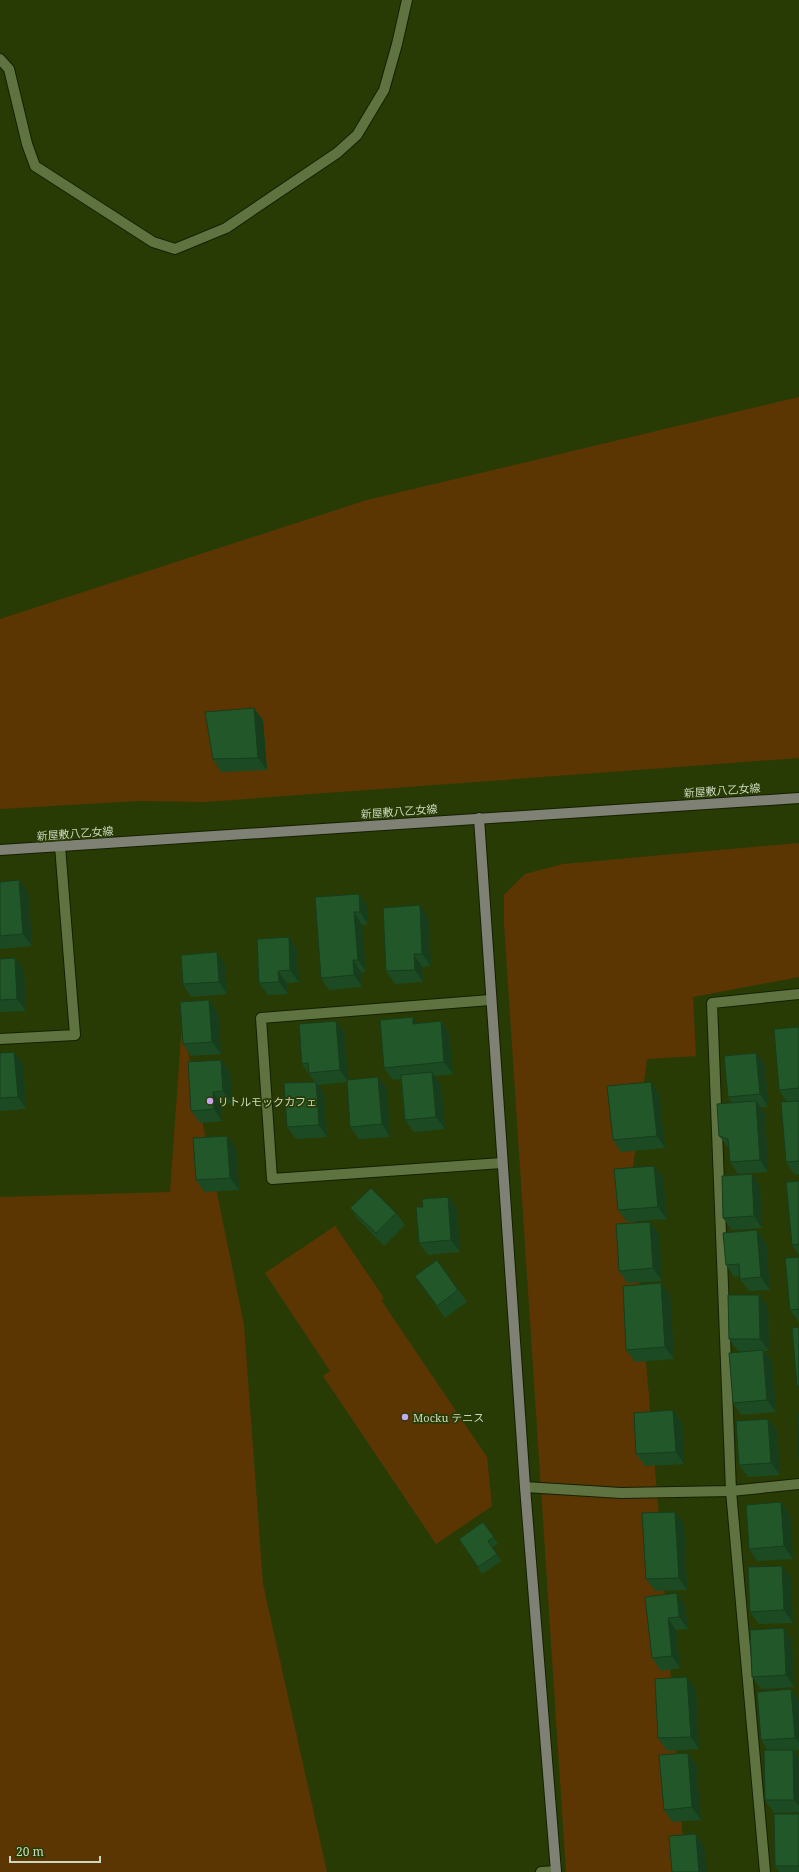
<svg xmlns="http://www.w3.org/2000/svg" width="799" height="1872" viewBox="0 0 799 1872" font-family="'Noto Serif','Noto Sans JP',serif">
	<style>
		.green { fill: #5c3602 }
		.lines { fill: none; stroke-linecap: round; stroke-linejoin: round }
		.street-casing { stroke: #142000; stroke-width: 12 }
		.secondary-casing { stroke: #142000; stroke-width: 12 }
		.street { stroke: #5f7340; stroke-width: 10 }
		.secondary { stroke: #7e8174; stroke-width: 10 }
		.wall { fill: #1c4b23 }
		.shaded-wall { fill: #173d1d }
		.building { fill: #215729; stroke: #173d1d }
		.poi-dot { fill: #c9a5ee; stroke: #293b05; stroke-width: 1.5 }
		.labels { text-anchor: middle; dominant-baseline: central; stroke-width: 3.5; stroke-linejoin: round; paint-order: stroke }
		.street-label { font-size: 11px; fill: #ccd8bd; stroke: #293b05 }
		.poi-label { font-size: 11px; fill: #ccd8bd; stroke: #293b05; text-anchor: start }
	</style>
	<rect width="100%" height="100%" fill="#293b05"/>
	<g class="green">
		<polygon points="799,397 799,758 205,802 139,801 0,809 0,619 367,500"/>
		<polygon points="799,843 799,977 693,997 696,1056 647,1059 631,1182 660,1529 685,1872 566,1872 504,923 504,895 525,874 563,864"/>
		<polygon points="182,1022 244,1325 263,1584 327,1872 0,1872 0,1197 170,1192"/>
		<polygon points="335,1226 384,1298 381,1300 487,1457 492,1506 436,1544 323,1376 330,1371 265,1273"/>
	</g>
	<g class="lines">
		<defs>
			<g id="street">
				<polyline points="0,59 9,69 27,144 35,166 153,242 175,249 226,228 337,153 357,135 384,90 397,44 407,0"/>
				<polyline points="490,1000 261,1018 272,1179 502,1163"/>
				<polyline points="0,1039 75,1035 60,846"/>
				<polyline points="525,1487 621,1493 731,1491 799,1484"/>
				<polyline points="541,1872 556,1871"/>
				<polyline points="765,1872 731,1491 712,1003 799,994"/>
			</g>
			<g id="secondary">
				<polyline points="479,818 525,1487 556,1872"/>
				<polyline points="0,850 799,798"/>
			</g>
		</defs>
		<use href="#street" class="street-casing"/>
		<use href="#secondary" class="secondary-casing"/>
		<use href="#street" class="street"/>
		<use href="#secondary" class="secondary"/>
	</g>
	<g class="wall">
		<polygon points="263,720 267,770 221,772 213,759"/>
		<polygon points="0,882 28,892 32,946 0,949"/>
		<polygon points="359,894 367,906 368,924 362,925 366,972 361,972 362,987 329,990 321,978"/>
		<polygon points="428,917 431,966 422,967 423,982 395,984 386,971"/>
		<polygon points="297,949 299,982 287,983 288,994 268,995 259,983"/>
		<polygon points="15,958 24,970 26,1011 0,1012 0,959"/>
		<polygon points="225,965 227,994 191,997 183,984"/>
		<polygon points="209,1000 218,1012 221,1054 191,1056 183,1044"/>
		<polygon points="336,1021 345,1034 348,1080 387,1089 390,1137 359,1139 350,1127 347,1082 318,1085 324,1094 327,1137 296,1139 287,1127 315,1082 302,1064"/>
		<polygon points="441,1021 449,1033 453,1074 435,1076 441,1085 445,1129 414,1132 405,1120 401,1079 393,1080 384,1068 418,1024"/>
		<polygon points="799,1027 799,1174 795,1175 786,1162 787,1102 779,1090"/>
		<polygon points="14,1052 23,1064 26,1109 0,1111 0,1053"/>
		<polygon points="756,1053 765,1065 768,1107 760,1107 765,1114 768,1172 738,1174 730,1162 729,1148 719,1136 732,1103 728,1097"/>
		<polygon points="221,1060 230,1072 232,1103 221,1104 222,1121 200,1123 191,1111"/>
		<polygon points="659,1094 665,1148 621,1152 613,1140"/>
		<polygon points="227,1136 236,1148 239,1190 204,1192 196,1180"/>
		<polygon points="654,1166 663,1178 667,1219 627,1222 618,1210"/>
		<polygon points="799,1181 799,1255 792,1245"/>
		<polygon points="760,1186 762,1228 732,1230 723,1218"/>
		<polygon points="448,1197 457,1209 460,1252 428,1255 419,1243 423,1207"/>
		<polygon points="350,1208 396,1213 405,1225 384,1246 359,1220"/>
		<polygon points="650,1222 659,1234 662,1281 627,1283 619,1271"/>
		<polygon points="757,1230 766,1243 770,1290 749,1291 740,1279 740,1276 734,1277 726,1265"/>
		<polygon points="799,1257 799,1322 790,1310"/>
		<polygon points="437,1260 467,1302 445,1318 415,1276"/>
		<polygon points="670,1295 674,1359 635,1362 626,1350"/>
		<polygon points="768,1307 769,1351 764,1351 772,1362 776,1412 741,1415 733,1403 756,1351 738,1351 729,1339"/>
		<polygon points="768,1419 777,1431 780,1475 748,1477 739,1465"/>
		<polygon points="682,1422 684,1464 645,1466 636,1454"/>
		<polygon points="675,1512 684,1524 687,1590 655,1591 646,1579"/>
		<polygon points="790,1515 793,1559 757,1561 749,1549"/>
		<polygon points="483,1522 498,1544 492,1547 501,1561 482,1574 459,1539"/>
		<polygon points="791,1578 793,1623 759,1624 750,1612"/>
		<polygon points="677,1593 685,1606 688,1629 676,1630 680,1668 661,1671 652,1658"/>
		<polygon points="792,1640 794,1687 761,1689 752,1677"/>
		<polygon points="696,1689 699,1749 667,1751 658,1738"/>
		<polygon points="791,1689 799,1700 799,1750 794,1750 799,1758 799,1812 774,1813 765,1800 768,1750 761,1740"/>
		<polygon points="688,1753 696,1765 701,1820 672,1822 664,1810"/>
		<polygon points="799,1814 799,1872 779,1872 775,1866"/>
	</g>
	<g class="shaded-wall">
		<polygon points="254,708 263,720 267,770 258,758"/>
		<polygon points="19,880 28,892 32,946 23,934"/>
		<polygon points="359,894 367,906 368,924 360,912"/>
		<polygon points="420,905 428,917 431,966 422,954"/>
		<polygon points="354,912 362,925 366,972 358,960"/>
		<polygon points="289,937 297,949 299,982 290,970"/>
		<polygon points="217,952 225,965 227,994 219,982"/>
		<polygon points="414,954 422,967 423,982 415,970"/>
		<polygon points="15,958 24,970 26,1011 17,999"/>
		<polygon points="353,960 361,972 362,987 354,975"/>
		<polygon points="278,971 287,983 288,994 279,982"/>
		<polygon points="209,1000 218,1012 221,1054 212,1042"/>
		<polygon points="413,1017 421,1029 413,1024"/>
		<polygon points="336,1021 345,1034 348,1082 340,1070"/>
		<polygon points="441,1021 449,1033 453,1074 444,1062"/>
		<polygon points="14,1052 23,1064 26,1109 18,1097"/>
		<polygon points="756,1053 765,1065 768,1107 760,1094"/>
		<polygon points="221,1060 230,1072 232,1103 223,1091"/>
		<polygon points="432,1072 441,1085 445,1129 436,1117"/>
		<polygon points="378,1077 387,1089 390,1137 382,1124"/>
		<polygon points="316,1082 324,1094 327,1137 319,1125"/>
		<polygon points="651,1082 659,1094 665,1148 657,1136"/>
		<polygon points="213,1092 221,1104 222,1121 214,1109"/>
		<polygon points="756,1101 765,1114 768,1172 760,1160"/>
		<polygon points="227,1136 236,1148 239,1190 230,1178"/>
		<polygon points="654,1166 663,1178 667,1219 658,1207"/>
		<polygon points="752,1174 760,1186 762,1228 754,1216"/>
		<polygon points="448,1197 457,1209 460,1252 451,1240"/>
		<polygon points="650,1222 659,1234 662,1281 653,1268"/>
		<polygon points="757,1230 766,1243 770,1290 761,1277"/>
		<polygon points="661,1283 670,1295 674,1359 665,1347"/>
		<polygon points="759,1295 768,1307 769,1351 760,1339"/>
		<polygon points="763,1350 772,1362 776,1412 767,1400"/>
		<polygon points="673,1410 682,1422 684,1464 676,1452"/>
		<polygon points="768,1419 777,1431 780,1475 771,1463"/>
		<polygon points="781,1502 790,1515 793,1559 784,1546"/>
		<polygon points="675,1512 684,1524 687,1590 679,1578"/>
		<polygon points="782,1566 791,1578 793,1623 784,1610"/>
		<polygon points="677,1593 685,1606 688,1629 679,1617"/>
		<polygon points="668,1618 676,1630 680,1668 672,1656"/>
		<polygon points="784,1628 792,1640 794,1687 786,1675"/>
		<polygon points="687,1677 696,1689 699,1749 691,1737"/>
		<polygon points="791,1689 799,1700 799,1743 795,1738"/>
		<polygon points="793,1750 799,1758 799,1806 794,1800"/>
		<polygon points="688,1753 696,1765 701,1820 692,1807"/>
		<polygon points="696,1834 704,1846 707,1872 699,1872"/>
	</g>
	<g class="building">
		<polygon points="254,708 258,758 213,759 205,712"/>
		<polygon points="19,880 23,934 0,936 0,882"/>
		<polygon points="359,894 360,912 354,912 358,960 353,960 354,975 321,978 315,897"/>
		<polygon points="420,905 422,954 414,954 415,970 386,971 383,908"/>
		<polygon points="289,937 290,970 278,971 279,982 259,983 257,939"/>
		<polygon points="217,952 219,982 183,984 181,955"/>
		<polygon points="15,958 17,999 0,1000 0,959"/>
		<polygon points="209,1000 212,1042 183,1044 180,1002"/>
		<polygon points="413,1017 413,1024 441,1021 444,1062 384,1068 380,1020"/>
		<polygon points="336,1021 340,1070 309,1073 308,1063 302,1064 299,1024"/>
		<polygon points="799,1027 799,1088 779,1090 774,1029"/>
		<polygon points="14,1052 18,1097 0,1098 0,1053"/>
		<polygon points="756,1053 760,1094 728,1097 724,1056"/>
		<polygon points="221,1060 223,1091 213,1092 214,1109 191,1111 188,1062"/>
		<polygon points="432,1072 436,1117 405,1120 401,1075"/>
		<polygon points="378,1077 382,1124 350,1127 347,1080"/>
		<polygon points="316,1082 319,1125 287,1127 284,1083"/>
		<polygon points="651,1082 657,1136 613,1140 607,1086"/>
		<polygon points="756,1101 760,1160 730,1162 728,1139 719,1136 717,1104"/>
		<polygon points="799,1101 799,1161 786,1162 781,1102"/>
		<polygon points="227,1136 230,1178 196,1180 193,1138"/>
		<polygon points="654,1166 658,1207 618,1210 614,1169"/>
		<polygon points="752,1174 754,1216 723,1218 722,1176"/>
		<polygon points="799,1181 799,1244 792,1245 786,1182"/>
		<polygon points="371,1188 396,1213 376,1233 350,1208"/>
		<polygon points="448,1197 451,1240 419,1243 416,1207 423,1207 422,1199"/>
		<polygon points="650,1222 653,1268 619,1271 616,1224"/>
		<polygon points="757,1230 761,1277 740,1279 739,1264 726,1265 723,1233"/>
		<polygon points="799,1257 799,1309 790,1310 785,1258"/>
		<polygon points="437,1260 458,1290 437,1306 415,1276"/>
		<polygon points="661,1283 665,1347 626,1350 623,1286"/>
		<polygon points="728,1295 759,1295 760,1339 729,1339"/>
		<polygon points="799,1327 799,1386 797,1386 792,1328"/>
		<polygon points="763,1350 767,1400 733,1403 729,1353"/>
		<polygon points="673,1410 676,1452 636,1454 634,1413"/>
		<polygon points="798,1414 799,1414 799,1459"/>
		<polygon points="768,1419 771,1463 739,1465 736,1421"/>
		<polygon points="781,1502 784,1546 749,1549 746,1505"/>
		<polygon points="675,1512 679,1578 646,1579 642,1513"/>
		<polygon points="483,1522 494,1537 488,1541 497,1554 478,1567 459,1539"/>
		<polygon points="782,1566 784,1610 750,1612 748,1567"/>
		<polygon points="677,1593 679,1617 668,1618 672,1656 652,1658 645,1597"/>
		<polygon points="784,1628 786,1675 752,1677 750,1630"/>
		<polygon points="687,1677 691,1737 658,1738 655,1679"/>
		<polygon points="791,1689 795,1738 761,1740 757,1692"/>
		<polygon points="764,1750 793,1750 794,1800 765,1800"/>
		<polygon points="688,1753 692,1807 664,1810 659,1755"/>
		<polygon points="774,1814 799,1814 799,1866 775,1866"/>
		<polygon points="696,1834 699,1872 672,1872 669,1836"/>
	</g>
	<g class="poi-dot">
		<circle cx="210" cy="1101" r="4"/>
		<circle cx="405" cy="1417" r="4"/>
	</g>
	<g class="labels">
		<g class="street-label">
			<text transform="translate(722 790) rotate(-4)">新屋敷八乙女線</text>
			<text transform="translate(399 811) rotate(-4)">新屋敷八乙女線</text>
			<text transform="translate(75 833) rotate(-4)">新屋敷八乙女線</text>
		</g>
		<g class="poi-label">
			<text x="218" y="1101">リトルモックカフェ</text>
			<text x="413" y="1417">Mocku テニス</text>
		</g>
	</g>
	<path d="M10 1856v6h90v-6" fill="none" stroke="#ccd8bd" stroke-width="2"/>
	<text x="16" y="1856" font-size="12" fill="#ccd8bd" stroke="#293b05" stroke-width="3" paint-order="stroke">20 m</text>
</svg>
